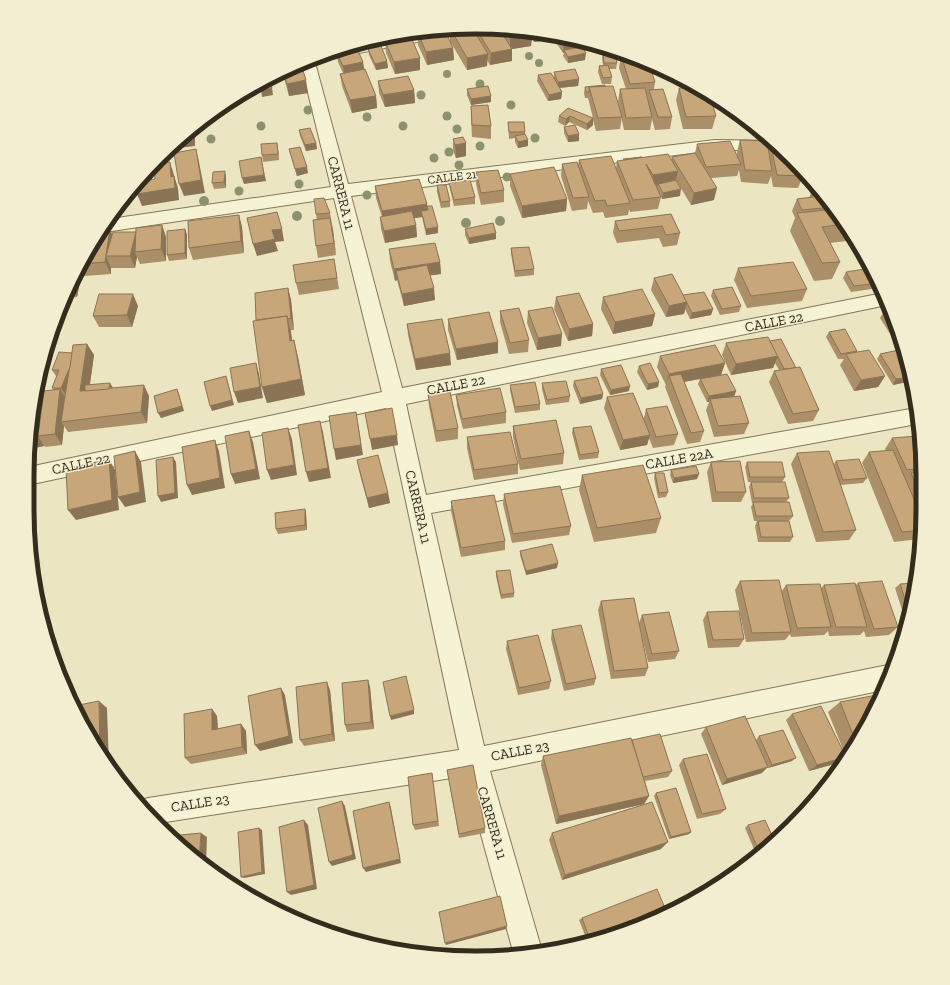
<svg xmlns="http://www.w3.org/2000/svg" width="950" height="985" viewBox="0 0 950 985" font-family="'Zilla Slab',serif">
	<style>
		.lines { fill: none; stroke-linecap: round; stroke-linejoin: round }
		.minor-casing { stroke: #83775a; stroke-width: 2 }
		.minor { fill: #f6f2d4; fill-rule: evenodd }
		.tree { fill: #8c926c }
		.wall { fill: #ab8f69 }
		.shaded-wall { fill: #8b7455 }
		.building { fill: #c7a67a; stroke: #8b7455 }
		.labels { text-anchor: middle; dominant-baseline: central; stroke-width: 3; stroke-linejoin: round; paint-order: stroke }
		.far-street-label { font-size: 12px; fill: #342c1d; stroke: #f3eed1 }
		.street-label { font-size: 14px; fill: #342c1d; stroke: #f3eed1 }
		.rim { fill: none; stroke: #342c1d; stroke-width: 5 }
	</style>
	<rect width="100%" height="100%" fill="#ebe5c2"/>
	<g class="lines">
		<defs>
			<g id="minor">
				<polygon points="446,28 472,29 470,32 465,33 327,59 321,57 352,45"/>
				<polygon points="314,59 348,184 715,140 773,141 782,150 715,150 351,196 402,388 883,293 887,305 406,404 426,495 916,408 918,424 917,424 431,513 484,746 888,665 892,667 884,690 490,771 542,951 514,955 465,776 159,823 139,801 148,798 459,750 386,408 28,485 29,467 382,392 334,198 105,232 101,231 110,219 331,187 301,64"/>
			</g>
		</defs>
		<use href="#minor" class="minor-casing"/>
		<use href="#minor" class="minor"/>
	</g>
	<g class="tree">
		<circle cx="529" cy="56" r="4"/>
		<circle cx="539" cy="63" r="4"/>
		<circle cx="447" cy="74" r="4"/>
		<circle cx="480" cy="84" r="4.5"/>
		<circle cx="421" cy="95" r="4.5"/>
		<circle cx="511" cy="105" r="4.5"/>
		<circle cx="308" cy="110" r="4.5"/>
		<circle cx="447" cy="116" r="4.5"/>
		<circle cx="367" cy="117" r="4.5"/>
		<circle cx="261" cy="126" r="4.5"/>
		<circle cx="403" cy="126" r="4.5"/>
		<circle cx="457" cy="129" r="4.5"/>
		<circle cx="535" cy="138" r="4.5"/>
		<circle cx="211" cy="139" r="4.5"/>
		<circle cx="480" cy="146" r="4.5"/>
		<circle cx="449" cy="152" r="4.5"/>
		<circle cx="434" cy="158" r="4.5"/>
		<circle cx="459" cy="165" r="4.5"/>
		<circle cx="507" cy="177" r="4.5"/>
		<circle cx="299" cy="184" r="4.5"/>
		<circle cx="239" cy="191" r="4.5"/>
		<circle cx="367" cy="195" r="4.5"/>
		<circle cx="204" cy="201" r="5"/>
		<circle cx="297" cy="216" r="5"/>
		<circle cx="500" cy="221" r="5"/>
		<circle cx="466" cy="223" r="5"/>
	</g>
	<g class="wall">
		<polygon points="450,28 533,31 550,35 550,40 534,42 532,38 531,46 512,49 512,61 490,65 487,60 487,66 467,70 450,41"/>
		<polygon points="418,33 453,48 454,60 427,65 418,45"/>
		<polygon points="551,35 582,42 582,47 585,60 568,63 563,56 564,53 563,53"/>
		<polygon points="385,41 420,58 420,70 395,74 386,53"/>
		<polygon points="343,48 363,62 364,70 376,96 377,108 352,113 342,86 340,74 343,73 338,62 336,51"/>
		<polygon points="368,49 387,61 388,68 376,70 369,55"/>
		<polygon points="603,52 617,63 616,69 609,69 612,77 611,84 602,84 598,72 599,66 603,65 602,58"/>
		<polygon points="621,55 655,82 654,89 672,117 670,129 655,130 652,119 650,130 624,130 618,101 620,89 626,89 619,68"/>
		<polygon points="301,64 308,93 289,96 282,71"/>
		<polygon points="554,72 579,79 578,86 559,88 562,92 561,99 548,101 537,81 538,75 554,78"/>
		<polygon points="378,81 414,90 415,103 385,107 379,93"/>
		<polygon points="605,85 622,117 620,129 596,131 593,120 593,125 587,130 569,122 565,126 558,122 559,116 568,108 593,118 588,98 585,98 584,93 585,87"/>
		<polygon points="679,88 716,116 712,129 683,129 676,100"/>
		<polygon points="467,89 491,102 471,105 467,95"/>
		<polygon points="471,106 491,126 491,139 472,137 471,118"/>
		<polygon points="741,117 760,130 747,131"/>
		<polygon points="508,122 525,132 525,134 528,146 518,148 515,142 515,138 509,139"/>
		<polygon points="564,127 579,134 579,141 568,142 564,133"/>
		<polygon points="299,130 316,143 317,149 306,151 300,136"/>
		<polygon points="453,139 466,143 466,156 456,158 453,151"/>
		<polygon points="740,140 768,148 770,141 803,176 798,188 773,187 771,176 768,184 741,182 739,170 737,176 711,178 714,200 691,205 676,180 680,196 662,199 660,195 661,197 658,209 630,212 629,209 628,215 605,218 603,212 593,213 588,201 587,209 572,211 561,176 562,164 578,165 579,160 616,168 617,161 671,160 672,157 695,153 697,144 737,156 737,152"/>
		<polygon points="277,143 278,149 279,160 263,162 262,155"/>
		<polygon points="289,149 308,173 297,176"/>
		<polygon points="476,172 504,190 504,202 481,205 476,184"/>
		<polygon points="510,174 567,199 566,211 522,218 510,186"/>
		<polygon points="805,175 830,202 854,240 830,243 840,262 832,279 814,281 790,231 795,218 792,211 797,199 809,198 811,193 803,179"/>
		<polygon points="226,177 226,188 214,189 212,183"/>
		<polygon points="449,183 475,197 475,204 454,206 450,189"/>
		<polygon points="437,185 450,201 450,207 441,208 437,192"/>
		<polygon points="375,186 427,206 438,233 426,235 422,217 414,218 416,225 417,237 385,243 381,229 380,217 382,217 376,198"/>
		<polygon points="330,213 333,230 336,255 318,258 316,246 317,220 316,214"/>
		<polygon points="671,214 680,233 677,245 663,247 659,238 617,243 613,233 615,221"/>
		<polygon points="239,215 242,227 244,253 193,260 189,248"/>
		<polygon points="162,225 166,237 166,261 140,264 137,257 135,268 111,268 111,274 84,276 82,272 77,297 66,298 87,251 110,229 112,235 136,232"/>
		<polygon points="185,229 187,235 187,259 169,261 167,255"/>
		<polygon points="465,229 496,239 469,244 465,235"/>
		<polygon points="511,248 534,269 534,275 515,277 511,254"/>
		<polygon points="389,249 440,262 441,274 430,275 435,300 404,306 397,280 395,281 390,261"/>
		<polygon points="334,259 339,289 299,295 296,283"/>
		<polygon points="738,268 807,289 802,301 747,308 734,280"/>
		<polygon points="846,272 877,277 880,285 878,288 851,292 843,278"/>
		<polygon points="654,278 683,295 713,309 711,315 690,319 685,309 684,314 666,317 651,290"/>
		<polygon points="288,288 291,300 294,330 291,330 292,341 298,357 305,395 267,403 262,387 256,320"/>
		<polygon points="713,290 741,306 739,312 720,315 711,296"/>
		<polygon points="556,297 593,324 592,336 568,341 554,309"/>
		<polygon points="603,297 655,314 652,326 613,334 601,309"/>
		<polygon points="138,306 132,327 99,327 93,316"/>
		<polygon points="500,311 529,340 528,352 509,354 500,322"/>
		<polygon points="528,311 561,346 537,350 527,323"/>
		<polygon points="890,311 908,359 911,381 893,385 877,359 880,354 898,350 893,342 897,336 892,337 880,318 883,313"/>
		<polygon points="448,319 498,342 498,353 457,360 448,330"/>
		<polygon points="407,324 451,365 416,370 408,335"/>
		<polygon points="829,332 857,351 857,352 885,376 878,387 854,391 840,365 844,359 838,359 826,337"/>
		<polygon points="770,341 819,410 813,421 788,424 769,382 774,371 779,370 775,363 773,368 731,375 722,355 726,343"/>
		<polygon points="87,344 94,355 90,385 113,388 149,396 147,423 68,432 64,426 62,445 45,447 44,445 44,446 30,449 31,416 39,381 45,391 54,390 52,388 57,376 56,376 52,370 72,353"/>
		<polygon points="660,356 725,363 721,375 684,382 704,431 700,442 687,444 665,387 666,385 657,367"/>
		<polygon points="639,366 659,382 658,387 647,390 637,372"/>
		<polygon points="601,369 629,391 610,395 600,375"/>
		<polygon points="700,379 736,391 734,396 749,423 744,434 714,437 706,410 709,402 707,402 698,384"/>
		<polygon points="574,381 603,394 602,399 580,404 573,386"/>
		<polygon points="542,383 570,396 569,402 546,405 542,389"/>
		<polygon points="510,385 540,404 540,410 515,413 510,390"/>
		<polygon points="428,395 458,428 458,439 436,442 429,406"/>
		<polygon points="456,395 506,412 506,423 463,429 457,406"/>
		<polygon points="607,397 644,418 646,409 678,434 674,445 653,448 649,438 647,445 620,450 604,408"/>
		<polygon points="513,426 564,453 563,464 520,470 513,437"/>
		<polygon points="573,428 599,452 598,458 579,460 572,433"/>
		<polygon points="467,437 518,464 518,474 474,480 467,448"/>
		<polygon points="892,438 922,445 922,536 919,539 894,542 862,463 869,452 886,451 885,449"/>
		<polygon points="797,453 833,465 836,461 867,478 863,483 840,485 856,530 849,540 816,542 791,464"/>
		<polygon points="357,460 388,493 390,503 369,508 359,471"/>
		<polygon points="711,462 746,492 741,502 712,502 707,472"/>
		<polygon points="747,462 785,477 782,482 789,498 786,502 793,516 789,521 793,537 790,542 758,542 755,526 757,521 754,521 751,507 753,503 752,503 749,487 751,482 748,482 745,467"/>
		<polygon points="671,470 697,479 673,483 670,475"/>
		<polygon points="655,473 668,492 666,497 658,498 654,478"/>
		<polygon points="582,475 661,518 656,533 594,542 579,490"/>
		<polygon points="504,494 571,526 569,535 512,543 503,504"/>
		<polygon points="451,501 505,541 505,550 461,557 451,511"/>
		<polygon points="305,509 306,514 307,530 278,534 276,529"/>
		<polygon points="520,551 557,568 526,575 520,555"/>
		<polygon points="496,571 514,593 514,597 501,599 496,576"/>
		<polygon points="917,572 908,622 906,622 895,588 900,584 913,584 911,578"/>
		<polygon points="740,581 782,591 786,585 821,588 824,585 855,586 858,583 898,627 889,635 866,637 864,631 860,635 829,636 828,631 824,635 791,637 790,634 785,640 746,642 735,590"/>
		<polygon points="601,601 639,623 642,615 679,651 675,659 648,662 639,623 648,668 645,676 611,679 598,610"/>
		<polygon points="707,612 744,639 739,647 708,648 703,620"/>
		<polygon points="552,630 596,678 594,685 564,691 551,639"/>
		<polygon points="507,641 551,681 549,689 518,695 506,649"/>
		<polygon points="368,680 370,687 374,729 347,732 345,725"/>
		<polygon points="330,690 335,741 304,746 300,740"/>
		<polygon points="840,702 877,708 846,757 828,712"/>
		<polygon points="212,709 217,716 218,729 241,724 246,731 247,754 191,764 185,758"/>
		<polygon points="792,714 846,757 838,763 809,771 786,720"/>
		<polygon points="706,727 762,773 722,785 701,734"/>
		<polygon points="759,736 792,761 768,768 756,740"/>
		<polygon points="632,740 672,771 668,777 645,781 649,796 644,804 556,824 541,765 543,756"/>
		<polygon points="683,759 726,809 720,814 697,819 679,765"/>
		<polygon points="447,770 485,828 485,833 459,838"/>
		<polygon points="432,773 439,826 415,830 413,825"/>
		<polygon points="656,793 691,832 689,834 669,839 654,796"/>
		<polygon points="748,825 770,847 757,856 745,828"/>
		<polygon points="552,833 661,849 562,880 549,840"/>
		<polygon points="711,887 686,903 683,898 688,895"/>
		<polygon points="582,918 591,943 588,943 579,920"/>
	</g>
	<g class="shaded-wall">
		<polygon points="532,33 531,46 512,49 512,61 490,65 491,53 510,49 510,37"/>
		<polygon points="547,34 550,35 550,40 534,42 535,36"/>
		<polygon points="571,40 582,42 582,50 564,50 564,53 563,53 564,41"/>
		<polygon points="453,48 454,60 427,65 426,52"/>
		<polygon points="586,53 585,60 568,63 568,57"/>
		<polygon points="488,54 487,66 467,70 467,58"/>
		<polygon points="420,58 420,70 395,74 394,62"/>
		<polygon points="387,61 388,68 376,70 375,64"/>
		<polygon points="363,62 365,74 345,78 343,66"/>
		<polygon points="579,79 578,86 558,88 558,82"/>
		<polygon points="306,80 308,93 289,96 287,84"/>
		<polygon points="254,88 255,96 237,98"/>
		<polygon points="272,88 273,95 262,97 261,90"/>
		<polygon points="414,90 415,103 385,107 383,95"/>
		<polygon points="562,92 561,99 548,101 549,95"/>
		<polygon points="376,96 377,108 352,113 350,100"/>
		<polygon points="491,96 491,102 471,105 471,99"/>
		<polygon points="570,116 569,122 565,126 566,119"/>
		<polygon points="593,118 593,125 587,130 587,124"/>
		<polygon points="193,132 195,138 195,146 171,149 179,142"/>
		<polygon points="579,134 579,141 568,142 568,136"/>
		<polygon points="528,140 528,146 518,148 518,142"/>
		<polygon points="277,143 278,149 279,160 278,154"/>
		<polygon points="316,143 317,149 306,151 305,145"/>
		<polygon points="466,143 466,156 456,158 455,145"/>
		<polygon points="196,149 199,162 205,193 184,196 179,184"/>
		<polygon points="261,157 266,181 244,184 242,178"/>
		<polygon points="170,162 178,188 179,200 142,206 137,194 171,177"/>
		<polygon points="307,167 308,173 297,176 295,169"/>
		<polygon points="225,171 226,177 226,188 224,182"/>
		<polygon points="678,171 675,183 658,184 658,186 651,188 653,175"/>
		<polygon points="717,188 714,200 691,205 694,193"/>
		<polygon points="681,189 680,196 662,199 663,193"/>
		<polygon points="567,199 566,211 522,218 522,206"/>
		<polygon points="427,204 428,216 421,211 422,217 383,223 382,211"/>
		<polygon points="239,215 242,227 244,253 241,241"/>
		<polygon points="330,218 333,230 336,255 334,243"/>
		<polygon points="162,225 166,237 166,261 161,249"/>
		<polygon points="416,225 417,237 385,243 384,231"/>
		<polygon points="438,227 438,233 426,235 426,229"/>
		<polygon points="110,229 115,241 106,256 111,268 111,274 105,262"/>
		<polygon points="185,229 187,235 187,259 185,253"/>
		<polygon points="282,229 284,241 275,242 278,251 257,256 253,244 272,230"/>
		<polygon points="136,232 141,244 135,252 137,257 135,268 130,256"/>
		<polygon points="496,233 496,239 469,244 469,238"/>
		<polygon points="440,262 441,274 399,280 396,271 397,280 395,281 394,269"/>
		<polygon points="79,268 82,272 77,297 71,286"/>
		<polygon points="288,288 291,300 294,330 291,318"/>
		<polygon points="434,288 435,300 404,306 402,294"/>
		<polygon points="133,294 138,306 132,327 127,315"/>
		<polygon points="687,302 684,314 666,317 669,306"/>
		<polygon points="713,309 711,315 690,319 692,313"/>
		<polygon points="655,314 652,326 613,334 615,322"/>
		<polygon points="287,316 291,333 294,358 290,341"/>
		<polygon points="593,324 592,336 568,341 569,329"/>
		<polygon points="895,331 897,331 898,334 897,336 892,337"/>
		<polygon points="562,334 561,346 537,350 538,338"/>
		<polygon points="294,340 298,357 305,395 267,403 262,387"/>
		<polygon points="498,342 498,353 457,360 456,349"/>
		<polygon points="87,344 94,355 88,396 80,391"/>
		<polygon points="75,353 79,359 65,394 61,388"/>
		<polygon points="450,353 451,365 416,370 415,359"/>
		<polygon points="778,356 773,368 731,375 736,364"/>
		<polygon points="256,363 259,374 263,398 238,403 234,392"/>
		<polygon points="725,363 721,375 672,384 669,376 665,386 669,374"/>
		<polygon points="226,376 234,405 212,411 210,406"/>
		<polygon points="885,376 878,387 854,391 861,380"/>
		<polygon points="911,377 911,381 893,385 896,379"/>
		<polygon points="39,381 45,391 38,436 44,446 30,449 30,437"/>
		<polygon points="659,382 658,387 647,390 648,384"/>
		<polygon points="110,383 113,388 108,395"/>
		<polygon points="144,385 149,396 147,423 141,412"/>
		<polygon points="630,386 629,391 610,395 611,390"/>
		<polygon points="60,389 67,400 61,422 64,426 62,445 55,434"/>
		<polygon points="177,389 179,394 184,411 161,418 158,413"/>
		<polygon points="736,391 734,397 710,399 709,402 707,402 709,396"/>
		<polygon points="603,394 602,399 580,404 581,398"/>
		<polygon points="320,421 323,432 331,478 309,482 306,472"/>
		<polygon points="358,423 363,455 336,460 334,449"/>
		<polygon points="288,428 292,439 297,475 271,480 267,470"/>
		<polygon points="249,431 253,442 260,479 235,484 231,474"/>
		<polygon points="397,435 398,445 372,450 370,439"/>
		<polygon points="650,435 647,445 620,450 623,440"/>
		<polygon points="215,440 219,451 225,488 192,495 187,485"/>
		<polygon points="135,451 141,462 146,502 125,507 118,497"/>
		<polygon points="173,457 176,462 178,498 161,502 158,496"/>
		<polygon points="109,459 115,470 119,510 76,520 68,510"/>
		<polygon points="699,474 697,479 673,483 674,478"/>
		<polygon points="388,493 390,503 369,508 367,498"/>
		<polygon points="305,509 306,514 307,530 305,525"/>
		<polygon points="558,563 557,568 526,575 526,571"/>
		<polygon points="368,680 370,687 374,729 371,722"/>
		<polygon points="327,682 330,690 335,741 332,734"/>
		<polygon points="281,688 285,695 293,743 260,751 255,745"/>
		<polygon points="99,701 107,708 109,766 103,759 100,755"/>
		<polygon points="212,709 217,716 218,736 212,730"/>
		<polygon points="414,710 414,714 391,720 390,716"/>
		<polygon points="241,724 246,731 247,754 242,747"/>
		<polygon points="846,757 838,763 809,771 817,765"/>
		<polygon points="796,758 792,761 768,768 772,765"/>
		<polygon points="768,767 762,773 722,785 727,779"/>
		<polygon points="649,796 644,804 556,824 559,816"/>
		<polygon points="342,801 345,806 356,859 332,866 329,862"/>
		<polygon points="389,802 391,808 401,863 366,872 363,868"/>
		<polygon points="304,820 308,825 317,889 291,895 287,892"/>
		<polygon points="259,828 262,830 265,874 244,878 241,877"/>
		<polygon points="691,832 689,834 669,839 671,837"/>
		<polygon points="201,833 207,837 206,865 199,861"/>
		<polygon points="668,842 661,849 562,880 565,875"/>
		<polygon points="507,926 506,929 446,945 445,943"/>
	</g>
	<g class="building">
		<polygon points="444,28 453,48 426,52 418,33"/>
		<polygon points="450,28 473,29 488,54 467,58"/>
		<polygon points="476,29 500,30 512,49 491,53"/>
		<polygon points="505,30 530,31 532,33 510,37"/>
		<polygon points="531,31 533,31 547,34 535,36"/>
		<polygon points="411,37 420,58 394,62 385,41"/>
		<polygon points="562,37 571,40 564,41"/>
		<polygon points="356,46 363,62 343,66 336,51 343,48"/>
		<polygon points="381,46 387,61 375,64 368,49"/>
		<polygon points="582,47 586,53 568,57 564,50"/>
		<polygon points="603,52 615,52 617,63 604,63"/>
		<polygon points="621,55 628,55 649,64 655,82 630,84"/>
		<polygon points="301,64 306,80 287,84 283,71"/>
		<polygon points="608,65 612,77 603,78 599,66"/>
		<polygon points="365,69 376,96 350,100 340,74"/>
		<polygon points="575,69 579,79 558,82 554,72"/>
		<polygon points="551,73 562,92 549,95 538,75"/>
		<polygon points="408,76 414,90 383,95 378,81"/>
		<polygon points="269,78 272,88 261,90 259,84"/>
		<polygon points="605,85 605,86 589,87 589,92 586,92 585,87"/>
		<polygon points="488,86 491,96 471,99 467,89"/>
		<polygon points="613,86 622,117 598,118 589,87"/>
		<polygon points="645,88 652,117 626,118 620,89"/>
		<polygon points="679,88 700,88 710,95 716,116 686,117"/>
		<polygon points="663,89 672,117 658,117 649,90"/>
		<polygon points="488,105 491,126 472,125 471,106"/>
		<polygon points="568,108 593,118 587,124 570,116 566,119 559,116"/>
		<polygon points="508,122 524,122 525,132 509,132"/>
		<polygon points="575,125 579,134 568,136 564,127"/>
		<polygon points="310,128 316,143 305,145 299,130"/>
		<polygon points="188,132 193,132 193,140 179,142"/>
		<polygon points="525,134 528,140 518,142 515,136"/>
		<polygon points="463,137 466,143 455,145 453,139"/>
		<polygon points="740,140 767,141 772,171 745,170"/>
		<polygon points="730,141 741,164 706,167 697,144"/>
		<polygon points="770,141 774,142 802,172 803,176 777,175"/>
		<polygon points="277,143 278,154 262,155 261,144"/>
		<polygon points="300,147 307,167 295,169 289,149"/>
		<polygon points="196,149 201,180 179,184 174,153"/>
		<polygon points="695,153 717,188 694,193 672,157"/>
		<polygon points="668,154 678,171 653,175 646,164 661,197 633,200 617,161"/>
		<polygon points="611,156 630,203 607,206 605,200 595,201 579,160"/>
		<polygon points="261,157 264,175 242,178 239,161"/>
		<polygon points="642,157 624,160 623,159"/>
		<polygon points="170,162 171,177 174,176 175,188 137,194 137,182 155,179 154,165 155,164"/>
		<polygon points="577,162 589,197 573,198 562,164"/>
		<polygon points="554,167 567,199 522,206 510,174"/>
		<polygon points="498,170 504,190 481,193 476,172"/>
		<polygon points="225,171 224,182 212,183 213,172"/>
		<polygon points="419,179 427,204 382,211 375,186"/>
		<polygon points="470,180 475,197 454,200 449,183"/>
		<polygon points="676,180 681,189 663,193 658,184"/>
		<polygon points="437,185 446,185 450,201 441,202"/>
		<polygon points="821,192 830,202 833,207 802,210 797,199 813,197 811,193"/>
		<polygon points="324,198 330,213 316,214 314,199"/>
		<polygon points="427,206 432,206 438,227 426,229 421,211 428,210"/>
		<polygon points="835,209 844,224 822,227 840,262 822,263 797,213"/>
		<polygon points="412,211 416,225 384,231 380,217"/>
		<polygon points="277,212 282,229 272,230 275,239 253,244 247,218"/>
		<polygon points="671,214 680,233 666,235 662,226 619,231 615,221"/>
		<polygon points="239,215 241,241 189,248 188,221"/>
		<polygon points="330,218 334,243 316,246 313,220"/>
		<polygon points="493,223 496,233 469,238 465,229"/>
		<polygon points="162,225 161,249 135,252 136,228"/>
		<polygon points="110,229 105,262 81,264 87,251 102,230"/>
		<polygon points="185,229 185,253 167,255 167,231"/>
		<polygon points="113,232 136,232 130,256 106,256"/>
		<polygon points="435,243 440,262 394,269 389,249"/>
		<polygon points="529,247 534,269 515,271 511,248"/>
		<polygon points="334,259 337,278 296,283 293,265"/>
		<polygon points="793,262 807,289 751,296 738,268"/>
		<polygon points="427,265 434,288 402,294 396,271"/>
		<polygon points="871,268 877,277 879,283 854,286 846,272"/>
		<polygon points="672,274 687,302 669,306 654,278"/>
		<polygon points="732,287 741,306 722,309 713,290"/>
		<polygon points="288,288 291,318 288,319 287,316 256,320 255,293"/>
		<polygon points="642,289 655,314 615,322 603,297"/>
		<polygon points="704,292 713,309 692,313 683,295"/>
		<polygon points="579,293 593,324 569,329 556,297"/>
		<polygon points="99,294 133,294 127,315 93,316"/>
		<polygon points="552,307 562,334 538,338 528,311"/>
		<polygon points="519,308 529,340 510,343 500,311"/>
		<polygon points="890,311 897,331 895,331 883,313"/>
		<polygon points="489,312 498,342 456,349 448,319"/>
		<polygon points="287,316 290,341 294,340 301,379 262,387 253,321"/>
		<polygon points="442,319 450,353 415,359 407,324"/>
		<polygon points="845,329 857,351 841,354 829,332"/>
		<polygon points="768,337 778,356 736,364 726,343"/>
		<polygon points="781,339 796,368 784,369 770,341"/>
		<polygon points="87,344 80,391 144,385 141,412 61,422 73,345"/>
		<polygon points="715,345 725,363 669,374 660,356"/>
		<polygon points="869,350 885,376 861,380 846,354"/>
		<polygon points="899,350 909,366 911,377 896,379 880,354"/>
		<polygon points="59,352 72,353 70,367 61,388 52,388 59,370 52,370"/>
		<polygon points="256,363 260,387 234,392 230,368"/>
		<polygon points="650,363 659,382 648,384 639,366"/>
		<polygon points="621,365 630,386 611,390 601,369"/>
		<polygon points="800,367 819,410 793,414 774,371"/>
		<polygon points="681,374 704,431 691,433 669,376"/>
		<polygon points="727,374 736,391 709,396 700,379"/>
		<polygon points="226,376 232,400 210,406 204,382"/>
		<polygon points="597,377 603,394 581,398 574,381"/>
		<polygon points="566,381 570,396 547,400 542,383"/>
		<polygon points="535,382 540,404 515,407 510,385"/>
		<polygon points="110,383 109,389 85,391 85,385"/>
		<polygon points="38,387 37,436 30,437 31,416"/>
		<polygon points="500,388 506,412 462,419 456,395"/>
		<polygon points="60,389 55,434 38,436 44,391"/>
		<polygon points="177,389 182,406 158,413 154,396"/>
		<polygon points="450,392 458,428 436,431 428,395"/>
		<polygon points="633,393 650,435 623,440 607,397"/>
		<polygon points="740,396 749,423 718,426 710,399"/>
		<polygon points="667,406 678,434 656,437 646,409"/>
		<polygon points="392,408 397,435 370,439 365,413"/>
		<polygon points="356,412 361,445 334,449 329,416"/>
		<polygon points="556,420 564,453 521,459 513,426"/>
		<polygon points="320,421 328,468 306,472 298,425"/>
		<polygon points="591,426 599,452 580,455 573,428"/>
		<polygon points="288,428 294,465 267,470 262,433"/>
		<polygon points="249,431 256,469 231,474 225,436"/>
		<polygon points="510,432 518,464 474,470 467,437"/>
		<polygon points="917,436 922,445 922,468 907,470 892,438"/>
		<polygon points="215,440 220,478 187,485 182,447"/>
		<polygon points="893,450 922,518 922,530 902,532 869,452"/>
		<polygon points="135,451 140,492 118,497 114,456"/>
		<polygon points="829,451 856,530 823,532 797,453"/>
		<polygon points="378,455 388,493 367,498 357,460"/>
		<polygon points="173,457 175,493 158,496 156,460"/>
		<polygon points="109,459 112,500 68,510 66,469"/>
		<polygon points="859,459 867,478 843,480 836,461"/>
		<polygon points="740,461 746,492 716,492 711,462"/>
		<polygon points="747,462 782,462 785,477 750,477"/>
		<polygon points="643,465 661,518 597,528 582,475"/>
		<polygon points="696,466 699,474 674,478 671,470"/>
		<polygon points="922,472 922,500 911,473"/>
		<polygon points="655,473 664,473 668,492 659,493"/>
		<polygon points="751,482 785,482 789,498 754,498"/>
		<polygon points="560,486 571,526 513,534 504,494"/>
		<polygon points="494,495 505,541 461,548 451,501"/>
		<polygon points="753,502 789,502 793,516 756,516"/>
		<polygon points="305,509 305,525 276,529 275,513"/>
		<polygon points="758,521 789,521 793,537 761,537"/>
		<polygon points="552,544 558,563 526,571 520,551"/>
		<polygon points="510,570 514,593 501,595 496,571"/>
		<polygon points="779,580 791,632 752,633 740,581"/>
		<polygon points="882,581 898,627 874,629 858,583"/>
		<polygon points="855,583 867,627 836,627 824,585"/>
		<polygon points="914,583 914,586 910,615 900,584"/>
		<polygon points="820,584 831,627 797,628 786,585"/>
		<polygon points="634,598 648,668 614,671 601,601"/>
		<polygon points="739,611 744,639 713,640 707,612"/>
		<polygon points="669,612 679,651 652,654 642,615"/>
		<polygon points="581,625 596,678 566,684 552,630"/>
		<polygon points="538,635 551,681 519,688 507,641"/>
		<polygon points="406,676 414,710 390,716 383,682"/>
		<polygon points="368,680 371,722 345,725 342,683"/>
		<polygon points="327,682 332,734 300,740 296,687"/>
		<polygon points="281,688 289,736 255,745 248,696"/>
		<polygon points="882,694 877,708 856,742 840,702"/>
		<polygon points="99,701 100,755 74,706"/>
		<polygon points="821,706 846,757 817,765 792,714"/>
		<polygon points="212,709 212,730 241,724 242,747 185,758 184,714"/>
		<polygon points="745,716 768,767 727,779 706,727"/>
		<polygon points="783,730 796,758 772,765 759,736"/>
		<polygon points="660,734 672,771 643,777 632,740"/>
		<polygon points="631,738 649,796 559,816 543,756"/>
		<polygon points="707,754 726,809 702,814 683,759"/>
		<polygon points="473,765 485,828 459,834 447,770"/>
		<polygon points="432,773 438,821 413,825 408,777"/>
		<polygon points="676,788 691,832 671,837 656,793"/>
		<polygon points="342,801 353,855 329,862 318,808"/>
		<polygon points="389,802 400,859 363,868 353,811"/>
		<polygon points="652,802 668,842 565,875 552,833"/>
		<polygon points="304,820 314,885 287,892 279,827"/>
		<polygon points="765,820 775,842 770,847 760,854 748,825"/>
		<polygon points="259,828 262,872 241,877 238,832"/>
		<polygon points="201,833 199,861 179,847 170,836"/>
		<polygon points="711,887 691,900 688,895"/>
		<polygon points="657,889 667,913 591,943 582,918"/>
		<polygon points="500,896 507,926 445,943 439,912"/>
	</g>
	<g class="labels">
		<g class="far-street-label">
			<text transform="translate(452 177) rotate(-7)">CALLE 21</text>
		</g>
		<g class="street-label">
			<text transform="translate(341 193) rotate(76)">CARRERA 11</text>
			<text transform="translate(774 322) rotate(-11)">CALLE 22</text>
			<text transform="translate(456 385) rotate(-11)">CALLE 22</text>
			<text transform="translate(679 459) rotate(-10)">CALLE 22A</text>
			<text transform="translate(81 464) rotate(-12)">CALLE 22</text>
			<text transform="translate(418 507) rotate(77)">CARRERA 11</text>
			<text transform="translate(520 751) rotate(-11)">CALLE 23</text>
			<text transform="translate(200 803) rotate(-9)">CALLE 23</text>
			<text transform="translate(492 823) rotate(74)">CARRERA 11</text>
		</g>
	</g>
	<path d="M0 0H950V985H0ZM475 34H475A441 441 0 0 1 916 475V510A441 441 0 0 1 475 951H475A441 441 0 0 1 34 510V475A441 441 0 0 1 475 34Z" fill="#f3eed1" fill-rule="evenodd"/>
	<path class="rim" d="M475 34H475A441 441 0 0 1 916 475V510A441 441 0 0 1 475 951H475A441 441 0 0 1 34 510V475A441 441 0 0 1 475 34Z"/>
</svg>
